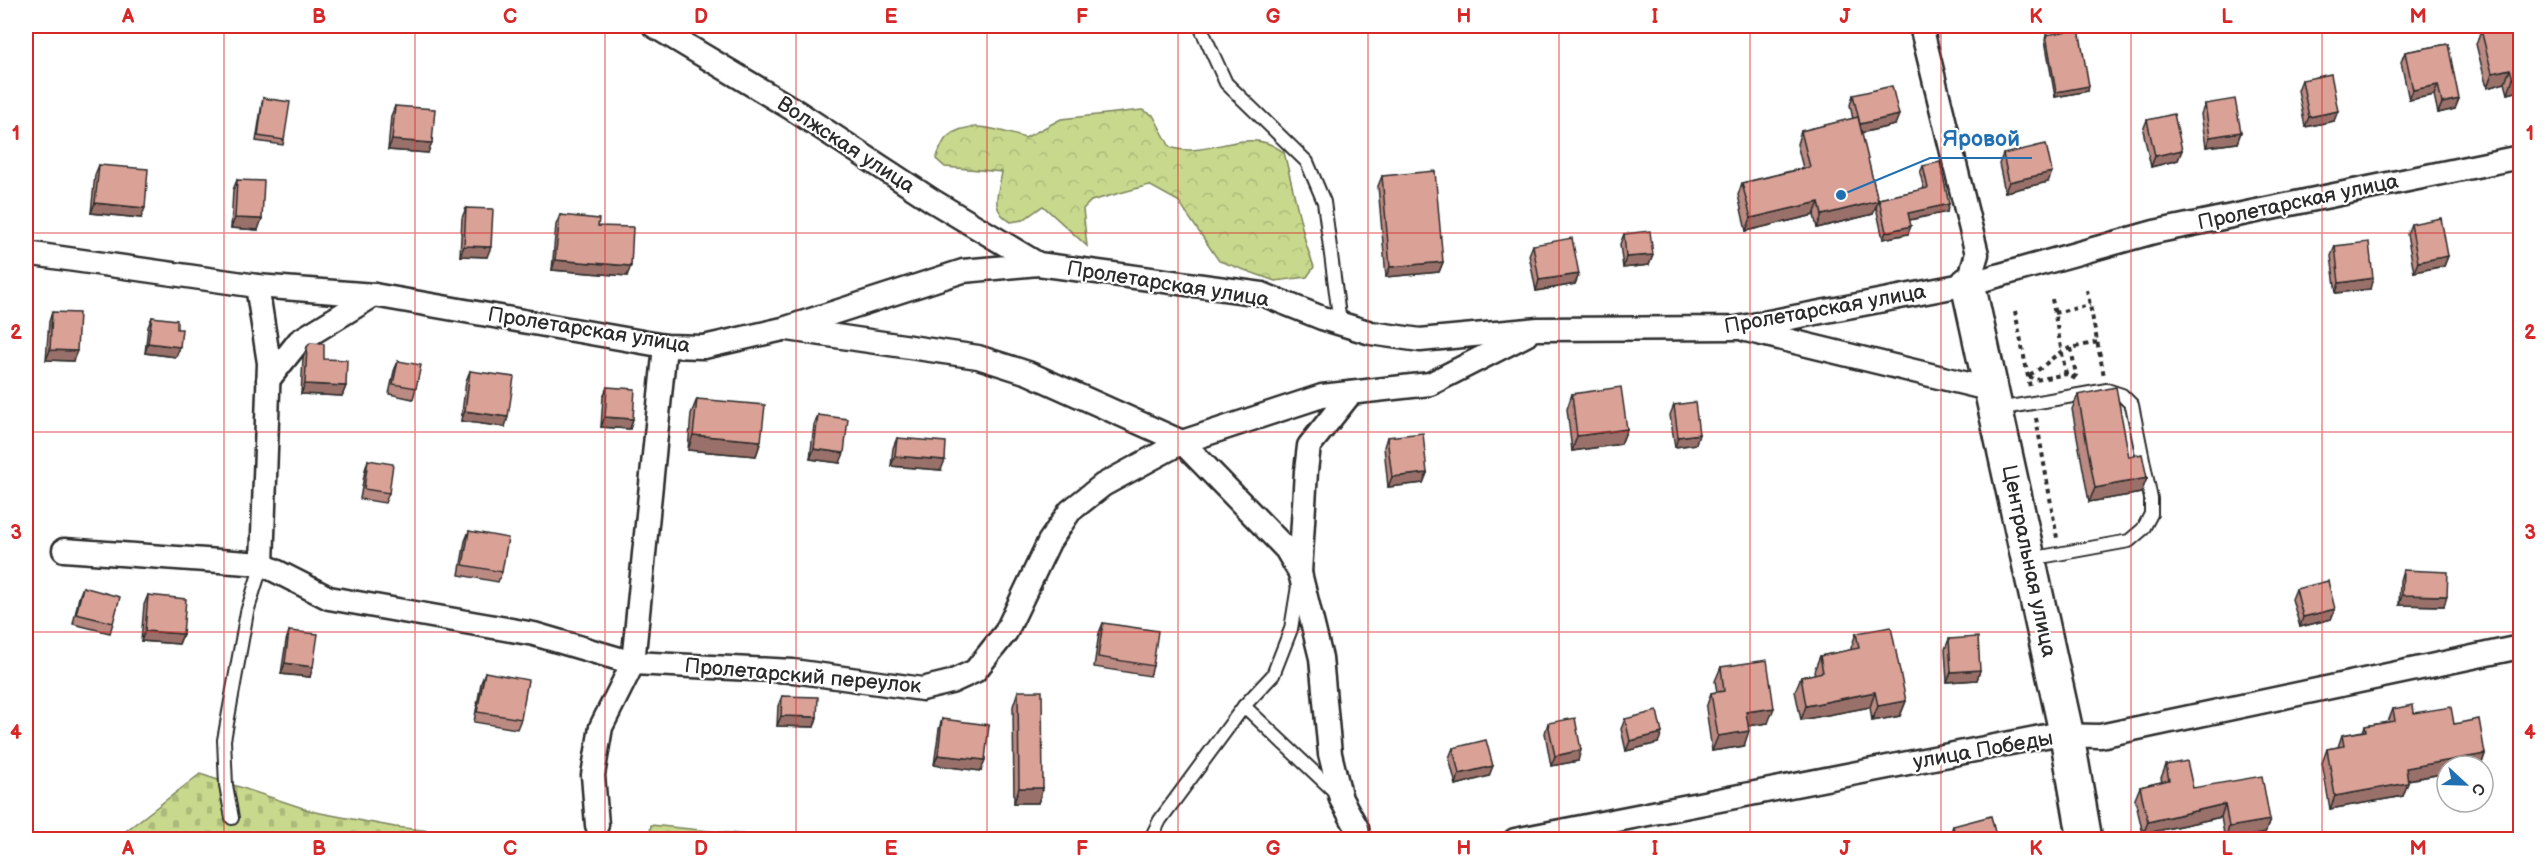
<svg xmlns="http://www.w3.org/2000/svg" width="2546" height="865" viewBox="0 0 2546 865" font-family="'Balsamiq Sans',sans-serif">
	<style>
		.forest { fill: url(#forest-crowns); stroke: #7a825c; stroke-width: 1.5 }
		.cemetery { fill: url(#cemetery-stones); stroke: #7a825c; stroke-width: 1.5 }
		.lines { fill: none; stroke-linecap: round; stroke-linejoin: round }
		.lane-casing { stroke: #2b2b2b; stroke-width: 16 }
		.street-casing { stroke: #2b2b2b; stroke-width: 27 }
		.secondary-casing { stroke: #2b2b2b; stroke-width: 38 }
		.path { stroke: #2b2b2b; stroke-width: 4; stroke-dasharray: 4.5 4.5; stroke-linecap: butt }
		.lane { stroke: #fff; stroke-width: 12 }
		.street { stroke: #fff; stroke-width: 22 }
		.secondary { stroke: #fff; stroke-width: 33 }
		.wall { fill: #bb8a82; stroke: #2b2b2b; stroke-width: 1.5 }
		.shaded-wall { fill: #99716a; stroke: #2b2b2b; stroke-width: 1.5 }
		.building { fill: #daa197; stroke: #2b2b2b; stroke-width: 1.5 }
		.grid { fill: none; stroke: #d62828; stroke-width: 1.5; stroke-opacity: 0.55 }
		.labels { text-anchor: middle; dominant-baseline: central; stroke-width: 4.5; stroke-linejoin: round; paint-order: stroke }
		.street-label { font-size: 21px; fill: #2b2b2b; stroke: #fff }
		.leader { fill: none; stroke: #1f6fb2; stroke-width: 2 }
		.callout-dot { fill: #1f6fb2; stroke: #fff; stroke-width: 2 }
		.callout-label { font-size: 22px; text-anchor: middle; font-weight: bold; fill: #1f6fb2; stroke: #fff; stroke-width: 4.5; stroke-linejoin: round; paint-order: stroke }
		.neatline { fill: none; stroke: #d62828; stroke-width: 2 }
		.grid-label { font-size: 20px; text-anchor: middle; font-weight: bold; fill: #d62828 }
	</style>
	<defs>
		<pattern id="forest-crowns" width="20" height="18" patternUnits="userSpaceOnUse" patternTransform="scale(1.5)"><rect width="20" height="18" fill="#c8d88c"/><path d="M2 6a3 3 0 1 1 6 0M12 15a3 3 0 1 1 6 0" fill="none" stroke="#acba79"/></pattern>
		<pattern id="cemetery-stones" width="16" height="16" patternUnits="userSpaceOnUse" patternTransform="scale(1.5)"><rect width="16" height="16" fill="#c8d88c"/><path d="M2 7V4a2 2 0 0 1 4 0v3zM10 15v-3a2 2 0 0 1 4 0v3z" fill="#acba79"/></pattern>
	</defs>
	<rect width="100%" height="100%" fill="#fff"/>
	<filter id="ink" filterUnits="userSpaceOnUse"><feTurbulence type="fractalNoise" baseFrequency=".0167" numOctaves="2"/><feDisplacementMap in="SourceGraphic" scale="12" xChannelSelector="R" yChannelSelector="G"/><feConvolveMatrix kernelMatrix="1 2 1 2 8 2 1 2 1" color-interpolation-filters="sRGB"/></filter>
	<g filter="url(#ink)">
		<path class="forest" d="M 1142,110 L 1153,115 L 1170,147 C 1200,158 1232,135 1263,142 C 1270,143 1277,148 1284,152 L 1306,244 L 1314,267 L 1307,277 L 1275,281 L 1219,261 L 1178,201 L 1149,185 L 1091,201 L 1083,209 L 1087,246 L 1043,206 L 1023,220 L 1011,222 C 988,209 999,193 1002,172 L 945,167 L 936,159 C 939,152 942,142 947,137 C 970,118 1001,131 1025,138 L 1061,119 Z"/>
		<g class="cemetery">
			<polygon points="200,774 315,812 395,827 505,839 114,840"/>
			<polygon points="651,825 788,839 649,839"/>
		</g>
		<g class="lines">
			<defs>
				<g id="lane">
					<polyline points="1200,26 1226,83 1307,162 1324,202 1340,323"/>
					<polyline points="1998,409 2107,390 2122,395 2132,405 2151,499 2151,514 2143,529 2129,541 2030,559"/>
					<polyline points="1244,706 1336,793"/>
					<polyline points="232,818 226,785 224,740 247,612 262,564"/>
					<polyline points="1150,840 1160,820 1244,706 1273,675 1291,629 1298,586"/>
				</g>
				<g id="street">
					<polyline points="654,26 791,108 933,201 1038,264"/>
					<polyline points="1921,26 1977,254 1968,284"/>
					<polyline points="26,253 257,286 374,295 665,346 704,347 783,329 963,271 1038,264 1262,294 1322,318 1371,333 1420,340 1538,329 1737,328 1968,284 2154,232 2520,157"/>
					<polyline points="257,286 269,363 262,564 329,598 534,634 633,663 793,671 922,689 951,682 975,671 1006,632 1049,542 1070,511 1103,485 1182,442 1322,396 1430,384 1526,335"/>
					<polyline points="788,329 978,357 1028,373 1182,442 1286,549 1300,573 1321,658 1330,754 1341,799 1357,828 1359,840"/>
					<polyline points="1746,330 1992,390"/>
					<polyline points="268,380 299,341 374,295"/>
					<polyline points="64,550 262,564"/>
					<polyline points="1300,573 1306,471 1309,446 1351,393"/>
					<polyline points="597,825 593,775 601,727 633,663 665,346"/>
					<polyline points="1515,840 2051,735 2100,736 2520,647"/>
				</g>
				<polyline id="secondary" points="1968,284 2067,736 2085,840"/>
			</defs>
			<use href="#lane" class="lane-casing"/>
			<use href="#street" class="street-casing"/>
			<use href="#secondary" class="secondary-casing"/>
			<g class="path">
				<polyline points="2087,290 2104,376"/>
				<polyline points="2052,299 2066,375"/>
				<polyline points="2015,311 2030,387"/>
				<polyline points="2054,313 2090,305"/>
				<path d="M 2071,348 C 2053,352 2045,370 2027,375 L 2036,380 L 2066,374 L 2076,379"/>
				<polyline points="2073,378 2076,375 2071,348 2098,342"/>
				<polyline points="2036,418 2057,538"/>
			</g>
			<use href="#lane" class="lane"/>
			<use href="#street" class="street"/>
			<use href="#secondary" class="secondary"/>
		</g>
		<g class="wall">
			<polygon points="2520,26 2520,91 2508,94 2505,83 2487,88 2476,44 2481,30"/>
			<polygon points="2046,35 2088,91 2055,97 2045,40"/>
			<polygon points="2448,44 2455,109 2438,113 2434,95 2409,100 2401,62 2405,52"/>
			<polygon points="2302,80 2334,121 2305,127 2298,90"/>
			<polygon points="1853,95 1895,125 1861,133 1878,201 1873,214 1817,228 1814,215 1746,231 1738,195 1742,183 1803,168 1797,144 1801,131 1853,119 1850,105"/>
			<polygon points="263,98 284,140 283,145 256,141 262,103"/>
			<polygon points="2205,104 2241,132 2237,143 2206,147 2201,114"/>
			<polygon points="395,106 428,153 388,150 391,116"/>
			<polygon points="2147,120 2182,150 2178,160 2151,167 2143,130"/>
			<polygon points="2003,154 2048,182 2005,192 1999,164"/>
			<polygon points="99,165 141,218 91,213 95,175"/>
			<polygon points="1923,166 1947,212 1909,220 1908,234 1883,239 1876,207 1879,199 1924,189 1920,173"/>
			<polygon points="1382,176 1443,262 1439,272 1386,277 1378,186"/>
			<polygon points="237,180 258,230 231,228 233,190"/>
			<polygon points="466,208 487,257 460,256 462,218"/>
			<polygon points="560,215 598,226 627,276 552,270 556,225"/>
			<polygon points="2411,224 2448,256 2444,266 2414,272 2407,234"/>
			<polygon points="1624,234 1653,255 1649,265 1623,268 1620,244"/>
			<polygon points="1533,245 1579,274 1575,284 1536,291 1529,255"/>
			<polygon points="2335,246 2370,289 2336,293 2331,256"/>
			<polygon points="52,312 73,361 46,360 49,322"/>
			<polygon points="152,317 177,329 180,347 176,357 145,353 148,327"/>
			<polygon points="307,347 324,359 346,386 342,396 301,394 303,358"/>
			<polygon points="398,361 416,388 413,399 389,394 394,371"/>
			<polygon points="470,371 505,427 461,421 466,381"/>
			<polygon points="607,387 633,419 630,429 601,427 603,397"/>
			<polygon points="1572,394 1627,429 1621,444 1572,451 1567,409"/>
			<polygon points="2078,395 2147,478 2141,493 2089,502 2072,409"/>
			<polygon points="697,399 761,441 756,456 688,450 691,414"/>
			<polygon points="1674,405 1699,434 1696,444 1675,447 1670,415"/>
			<polygon points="818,415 840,463 810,459 814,425"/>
			<polygon points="1387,437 1427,473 1423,483 1388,487 1384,447"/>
			<polygon points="897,438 941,470 891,466 893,448"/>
			<polygon points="368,460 389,493 385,503 360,499 365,470"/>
			<polygon points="469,531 502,572 498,582 459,575 465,541"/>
			<polygon points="2403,570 2447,596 2444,606 2399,605 2400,580"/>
			<polygon points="83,587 113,623 110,633 73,624 79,597"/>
			<polygon points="2296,589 2335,609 2331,619 2300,627 2292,599"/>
			<polygon points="148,595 183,634 179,644 141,641 144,605"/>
			<polygon points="1103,623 1153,666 1150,676 1094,667 1099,633"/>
			<polygon points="289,631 310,677 281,674 286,641"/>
			<polygon points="1856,633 1906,701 1900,716 1872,721 1870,707 1801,720 1795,691 1801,677 1815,674 1814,671 1820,656 1851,650 1851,648"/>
			<polygon points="1949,639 1980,670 1977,680 1947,682 1945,649"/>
			<polygon points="1721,667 1768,723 1748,726 1744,746 1712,751 1706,708 1711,693 1717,692 1715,681"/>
			<polygon points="485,672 521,719 517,729 474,722 481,683"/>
			<polygon points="1018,691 1043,788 1038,803 1014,803 1013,706"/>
			<polygon points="782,696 817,717 814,727 777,726 778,706"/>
			<polygon points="2393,709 2454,724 2485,754 2481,766 2447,766 2447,773 2408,780 2403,796 2330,809 2322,763 2327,749 2338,747 2342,735 2363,731 2365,726 2388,722"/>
			<polygon points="942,719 981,771 934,765 939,729"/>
			<polygon points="1625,719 1658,743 1626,751 1621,729"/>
			<polygon points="1548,723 1578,761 1551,766 1545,733"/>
			<polygon points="2520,747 2520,775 2517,756"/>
			<polygon points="1453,748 1489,776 1456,785 1449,758"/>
			<polygon points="2166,765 2193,788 2270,820 2265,833 2225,840 2221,817 2143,834 2135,799 2140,787 2162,782 2161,778"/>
			<polygon points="1953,826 1997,840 1950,840 1949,836"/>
		</g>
		<g class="shaded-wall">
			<polygon points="496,26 526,26 525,29"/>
			<polygon points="2510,69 2505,83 2487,88 2492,73"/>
			<polygon points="2520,77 2520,91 2508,94 2513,79"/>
			<polygon points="2438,85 2434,95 2409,100 2413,90"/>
			<polygon points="2089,86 2088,91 2055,97 2056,92"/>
			<polygon points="2459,99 2455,109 2438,113 2442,103"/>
			<polygon points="2338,111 2334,121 2305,127 2309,117"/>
			<polygon points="1899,115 1895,125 1856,134 1860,124"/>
			<polygon points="2241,132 2237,143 2206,147 2210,137"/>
			<polygon points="392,140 432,143 428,153 388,150"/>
			<polygon points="2182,150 2178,160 2151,167 2155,156"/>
			<polygon points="2052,172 2048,182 2005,192 2009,182"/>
			<polygon points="1878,201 1873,214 1817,228 1822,215"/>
			<polygon points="1819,202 1814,215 1746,231 1751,218"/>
			<polygon points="95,203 145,208 141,218 91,213"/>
			<polygon points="1949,204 1947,212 1905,221 1908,213"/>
			<polygon points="235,218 262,219 258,230 231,228"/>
			<polygon points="1911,226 1908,234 1883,239 1886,232"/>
			<polygon points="464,246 491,247 487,257 460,256"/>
			<polygon points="1653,255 1649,265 1623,268 1626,257"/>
			<polygon points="2448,256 2444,266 2414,272 2418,262"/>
			<polygon points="555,260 631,266 627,276 552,270"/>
			<polygon points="1443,262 1439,272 1386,277 1390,267"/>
			<polygon points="1579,274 1575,284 1536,291 1539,280"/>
			<polygon points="2373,278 2370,289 2336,293 2339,283"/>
			<polygon points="148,343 180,347 176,357 145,353"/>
			<polygon points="50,350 77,351 73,361 46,360"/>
			<polygon points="305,384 346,386 342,396 301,394"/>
			<polygon points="465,411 508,417 505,427 461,421"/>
			<polygon points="605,417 633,419 630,429 601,427"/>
			<polygon points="1627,429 1621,444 1572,451 1577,436"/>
			<polygon points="1699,434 1696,444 1675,447 1678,437"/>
			<polygon points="693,435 761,441 756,456 688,450"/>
			<polygon points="814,449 844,453 840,463 810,459"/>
			<polygon points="895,456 945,460 941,470 891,466"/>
			<polygon points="1427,473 1423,483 1388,487 1392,477"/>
			<polygon points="2147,478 2141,493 2089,502 2095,488"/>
			<polygon points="2402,595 2447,596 2444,606 2399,605"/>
			<polygon points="2335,609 2331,619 2300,627 2303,617"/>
			<polygon points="145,631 183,634 179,644 141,641"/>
			<polygon points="285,663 313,667 310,677 281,674"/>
			<polygon points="1980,670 1977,680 1947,682 1951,672"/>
			<polygon points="1875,692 1870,707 1801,720 1806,706"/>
			<polygon points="1906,701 1900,716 1872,721 1878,706"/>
			<polygon points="1774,708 1768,723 1741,727 1746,712"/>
			<polygon points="781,716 817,717 814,727 777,726"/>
			<polygon points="1749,731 1744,746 1712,751 1718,736"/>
			<polygon points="1662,733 1658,743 1626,751 1630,741"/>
			<polygon points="1581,750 1578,761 1551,766 1555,756"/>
			<polygon points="2485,754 2481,766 2447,766 2447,773 2401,781 2406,768"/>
			<polygon points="938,755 985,760 981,771 934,765"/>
			<polygon points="1493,766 1489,776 1456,785 1459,774"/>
			<polygon points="2408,783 2403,796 2330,809 2335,796"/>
			<polygon points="1019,788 1043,788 1038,803 1014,803"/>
			<polygon points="2225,804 2221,817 2143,834 2148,822"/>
			<polygon points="2270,820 2265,833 2225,840 2229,827"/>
		</g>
		<g class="building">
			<polygon points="2497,26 2520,26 2520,77 2513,79 2510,69 2492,73 2481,30"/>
			<polygon points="2079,29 2089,86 2056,92 2046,35"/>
			<polygon points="2448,44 2459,99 2442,103 2438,85 2413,90 2405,52"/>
			<polygon points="2331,74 2338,111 2309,117 2302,80"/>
			<polygon points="1892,86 1899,115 1860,124 1853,95"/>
			<polygon points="263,98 290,102 284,140 258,136"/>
			<polygon points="2235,99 2241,132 2210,137 2205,104"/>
			<polygon points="395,106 435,109 432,143 392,140"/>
			<polygon points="2174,114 2182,150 2155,156 2147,120"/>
			<polygon points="1858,117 1878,201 1822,215 1819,202 1751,218 1742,183 1810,167 1801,131"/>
			<polygon points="2046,144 2052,172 2009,182 2003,154"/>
			<polygon points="1940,162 1949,204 1908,213 1911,226 1886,232 1879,199 1928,188 1923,166"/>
			<polygon points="99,165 148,169 145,208 95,203"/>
			<polygon points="1435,171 1443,262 1390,267 1382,176"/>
			<polygon points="237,180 264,181 262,219 235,218"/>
			<polygon points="466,208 493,209 491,247 464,246"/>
			<polygon points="560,215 599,219 598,226 633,227 631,266 555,260"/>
			<polygon points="2441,218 2448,256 2418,262 2411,224"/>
			<polygon points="1650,231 1653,255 1626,257 1624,234"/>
			<polygon points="1572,238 1579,274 1539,280 1533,245"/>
			<polygon points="2369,242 2373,278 2339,283 2335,246"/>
			<polygon points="52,312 79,313 77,351 50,350"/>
			<polygon points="152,317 177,320 177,329 182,329 180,347 148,343"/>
			<polygon points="310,343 324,344 324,359 347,360 346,386 305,384 307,347"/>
			<polygon points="398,361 421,365 416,388 393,384"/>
			<polygon points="470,371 514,377 508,417 465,411"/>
			<polygon points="607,387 635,389 633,419 605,417"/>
			<polygon points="1621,387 1627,429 1577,436 1572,394"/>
			<polygon points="2116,387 2129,457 2142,454 2147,478 2095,488 2078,395"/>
			<polygon points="697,399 765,405 761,441 693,435"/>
			<polygon points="1695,402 1699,434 1678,437 1674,405"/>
			<polygon points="818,415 848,419 844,453 814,449"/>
			<polygon points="1423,433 1427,473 1392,477 1387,437"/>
			<polygon points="897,438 946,442 945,460 895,456"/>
			<polygon points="368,460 393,464 389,493 364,489"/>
			<polygon points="469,531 508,538 502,572 463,565"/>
			<polygon points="2403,570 2448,572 2447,596 2402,595"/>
			<polygon points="2328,581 2335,609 2303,617 2296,589"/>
			<polygon points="83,587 120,597 113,623 76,614"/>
			<polygon points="148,595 186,599 183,634 145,631"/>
			<polygon points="1103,623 1158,631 1153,666 1098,657"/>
			<polygon points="1891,627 1906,701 1878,706 1875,692 1806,706 1801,677 1823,672 1820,656 1859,648 1856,633"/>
			<polygon points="289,631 318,634 313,667 285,663"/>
			<polygon points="1978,637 1980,670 1951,672 1949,639"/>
			<polygon points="1767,660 1774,708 1746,712 1749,731 1718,736 1711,693 1724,691 1721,667"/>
			<polygon points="485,672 528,680 521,719 477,712"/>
			<polygon points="1018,691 1042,691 1043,788 1019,788"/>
			<polygon points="782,696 818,697 817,717 781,716"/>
			<polygon points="2413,705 2414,713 2451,707 2454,724 2479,719 2485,754 2406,768 2408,783 2335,796 2327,749 2344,746 2342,735 2366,731 2365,726 2395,721 2393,709"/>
			<polygon points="1657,711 1662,733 1630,741 1625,719"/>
			<polygon points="1575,718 1581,750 1555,756 1548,723"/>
			<polygon points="942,719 989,725 985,760 938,755"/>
			<polygon points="1486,740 1493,766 1459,774 1453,748"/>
			<polygon points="2187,761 2193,788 2262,776 2270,820 2229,827 2225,804 2148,822 2140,787 2169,780 2166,765"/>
			<polygon points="1991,816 1997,840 1956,840 1953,826"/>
		</g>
	</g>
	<path class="grid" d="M 224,26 L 224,840M 415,26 L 415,840M 605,26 L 605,840M 796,26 L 796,840M 987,26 L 987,840M 1178,26 L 1178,840M 1368,26 L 1368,840M 1559,26 L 1559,840M 1750,26 L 1750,840M 1941,26 L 1941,840M 2131,26 L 2131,840M 2322,26 L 2322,840M 26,233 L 2520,233M 26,432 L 2520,432M 26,632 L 2520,632"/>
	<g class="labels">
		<g class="street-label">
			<text transform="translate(846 145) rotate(33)">Волжская улица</text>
			<text transform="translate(2298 202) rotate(-12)">Пролетарская улица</text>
			<text transform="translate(1168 284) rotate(9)">Пролетарская улица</text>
			<text transform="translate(1825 309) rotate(-10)">Пролетарская улица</text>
			<text transform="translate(589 330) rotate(9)">Пролетарская улица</text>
			<text transform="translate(2029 561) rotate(78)">Центральная улица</text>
			<text transform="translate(803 676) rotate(5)">Пролетарский переулок</text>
			<text transform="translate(1983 750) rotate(-10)">улица Победы</text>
		</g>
	</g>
	<path class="leader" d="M1841 195L1930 158H2032"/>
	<circle class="callout-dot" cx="1841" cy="195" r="6"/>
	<g class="callout-label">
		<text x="1981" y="146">Яровой</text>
	</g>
	<rect width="2546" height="865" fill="none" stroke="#fff" stroke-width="66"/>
	<g transform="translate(2465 784) rotate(112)"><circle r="28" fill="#ffffff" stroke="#aaaaaa" stroke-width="1.5"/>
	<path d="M0-4.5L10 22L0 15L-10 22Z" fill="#1f6fb2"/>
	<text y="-9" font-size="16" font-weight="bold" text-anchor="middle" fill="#2b2b2b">С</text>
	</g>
	<rect x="33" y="33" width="2480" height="799" class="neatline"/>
	<g class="grid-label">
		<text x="128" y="23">A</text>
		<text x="319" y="23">B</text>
		<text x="510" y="23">C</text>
		<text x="701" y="23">D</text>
		<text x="891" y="23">E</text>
		<text x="1082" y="23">F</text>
		<text x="1273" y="23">G</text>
		<text x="1464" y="23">H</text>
		<text x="1655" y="23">I</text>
		<text x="1845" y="23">J</text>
		<text x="2036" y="23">K</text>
		<text x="2227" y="23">L</text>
		<text x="2418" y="23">M</text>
		<text x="16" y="140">1</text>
		<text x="2530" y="140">1</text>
		<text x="16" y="339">2</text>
		<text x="2530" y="339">2</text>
		<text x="16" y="539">3</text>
		<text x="2530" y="539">3</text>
		<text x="16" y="739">4</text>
		<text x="2530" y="739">4</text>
		<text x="128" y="855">A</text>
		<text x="319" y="855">B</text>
		<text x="510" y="855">C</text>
		<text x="701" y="855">D</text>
		<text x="891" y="855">E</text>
		<text x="1082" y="855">F</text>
		<text x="1273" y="855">G</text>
		<text x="1464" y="855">H</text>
		<text x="1655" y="855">I</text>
		<text x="1845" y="855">J</text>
		<text x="2036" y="855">K</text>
		<text x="2227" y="855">L</text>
		<text x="2418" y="855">M</text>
	</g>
</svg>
